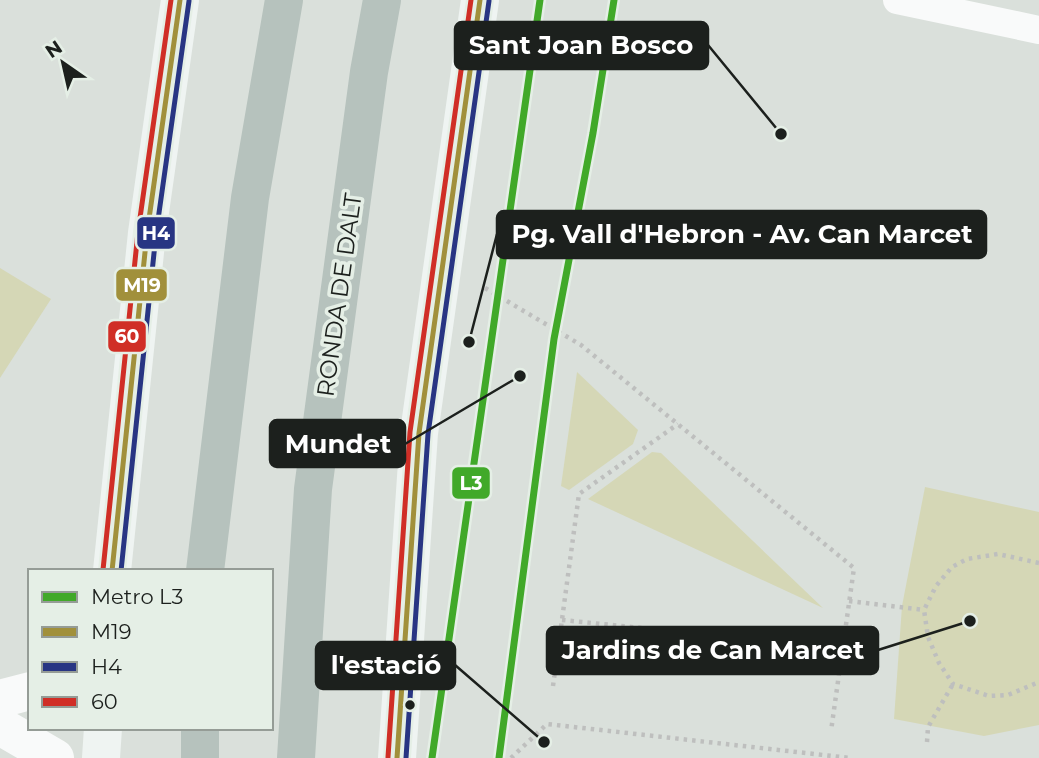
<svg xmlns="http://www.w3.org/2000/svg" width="1039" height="758" viewBox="0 0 1039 758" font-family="Montserrat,sans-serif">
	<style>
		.green { fill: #d5d7b6 }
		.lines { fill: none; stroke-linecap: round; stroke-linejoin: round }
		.path { stroke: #bebfbe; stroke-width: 4.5; stroke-dasharray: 3.5 5; stroke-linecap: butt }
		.lane { stroke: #f9fafa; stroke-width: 28 }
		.street { stroke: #f9fafa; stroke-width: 38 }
		.secondary { stroke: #eff4f2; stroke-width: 38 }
		.highway { stroke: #b6c2bd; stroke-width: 38 }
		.bus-1-casing { stroke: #e5efe6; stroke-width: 10 }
		.bus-2-casing { stroke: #e5efe6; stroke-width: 10 }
		.bus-3-casing { stroke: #e5efe6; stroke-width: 10 }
		.bus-1 { stroke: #a1903b; stroke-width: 5 }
		.bus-2 { stroke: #283583; stroke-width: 5 }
		.bus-3 { stroke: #d02e26; stroke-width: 5 }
		.metro-1-casing { stroke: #e5efe6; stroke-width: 12 }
		.metro-1 { stroke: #41a929; stroke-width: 7 }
		.bus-dot { fill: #1c201d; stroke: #e5efe6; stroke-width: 2.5 }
		.labels { text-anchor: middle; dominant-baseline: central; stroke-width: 7; stroke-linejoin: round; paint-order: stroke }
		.street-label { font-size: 24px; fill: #1c201d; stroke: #e5efe6 }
		.leader { fill: none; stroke: #1c201d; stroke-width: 2.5 }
		.callout-dot { fill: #1c201d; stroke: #e5efe6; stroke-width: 2.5 }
		.callout { fill: #1c201d; stroke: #1c201d; stroke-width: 2.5 }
		.callout-label { font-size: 26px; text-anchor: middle; font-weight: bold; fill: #fff }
		.line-badge { stroke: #e5efe6; stroke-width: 2.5 }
		.badge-label { font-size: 19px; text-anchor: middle; font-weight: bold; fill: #fff }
	</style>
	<rect width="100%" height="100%" fill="#dae0db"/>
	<g class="green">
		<polygon points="0,268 51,299 0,378"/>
		<polygon points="577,372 638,430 633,444 569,490 561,486"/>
		<polygon points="652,452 661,453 823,608 588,499"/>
		<polygon points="925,487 1039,512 1039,725 984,736 894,719 902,606"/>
	</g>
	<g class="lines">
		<g class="path">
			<polyline points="485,288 581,345 854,568 831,731"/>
			<polyline points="1039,563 998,554 967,559 952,567 936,586 924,610 928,637 939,663 953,684 989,696 1008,695 1039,682"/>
			<polyline points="849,601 924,610"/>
			<polyline points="562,620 842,648"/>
			<polyline points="553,686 579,494 678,424"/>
			<polyline points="927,742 928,727 953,684"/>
			<polyline points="511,758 547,724 850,758"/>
		</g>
		<polyline class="lane" points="897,0 1039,30"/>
		<g class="street">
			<polyline points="0,699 30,691"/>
			<polyline points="0,726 55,758"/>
		</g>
		<g class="secondary">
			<polyline points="112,571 147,233 180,0"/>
			<polyline points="101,758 103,728"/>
			<polyline points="397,758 419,433 480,0"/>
		</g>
		<g class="highway">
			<polyline points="205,571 250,198 284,0"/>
			<polyline points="200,728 200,758"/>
			<polyline points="296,758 313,489 369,72 382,0"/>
		</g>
		<defs>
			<g id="bus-1">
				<polyline points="112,571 147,233 180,0"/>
				<polyline points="397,758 419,433 480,0"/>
			</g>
			<g id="bus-2">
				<polyline points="121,571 156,234 189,1"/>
				<polyline points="406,758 428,434 489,1"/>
			</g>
			<g id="bus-3">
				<polyline points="103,570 138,232 171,0"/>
				<polyline points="388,757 410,432 471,0"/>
			</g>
		</defs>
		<use href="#bus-1" class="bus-1-casing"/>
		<use href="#bus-2" class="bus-2-casing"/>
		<use href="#bus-3" class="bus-3-casing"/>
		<use href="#bus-1" class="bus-1"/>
		<use href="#bus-2" class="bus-2"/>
		<use href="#bus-3" class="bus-3"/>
		<defs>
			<g id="metro-1">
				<polyline points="432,758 540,0"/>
				<polyline points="499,758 554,339 593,133 614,0"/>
			</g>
		</defs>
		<use href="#metro-1" class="metro-1-casing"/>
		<use href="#metro-1" class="metro-1"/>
	</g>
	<circle class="bus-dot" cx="410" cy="705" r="6"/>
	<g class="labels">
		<g class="street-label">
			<text transform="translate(339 295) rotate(-82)">RONDA DE DALT</text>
		</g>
	</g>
	<path class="leader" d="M781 134L708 45M469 342L497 234M520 376L405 444M970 621L878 650M544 742L455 665"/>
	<g class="callout-dot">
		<circle cx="781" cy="134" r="7"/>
		<circle cx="469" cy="342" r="7"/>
		<circle cx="520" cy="376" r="7"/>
		<circle cx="970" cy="621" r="7"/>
		<circle cx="544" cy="742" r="7"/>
	</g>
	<g class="callout">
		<rect x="455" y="22" width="253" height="47" rx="7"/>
		<rect x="497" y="211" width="489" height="47" rx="7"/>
		<rect x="270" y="420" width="135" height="47" rx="7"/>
		<rect x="547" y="627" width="331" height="47" rx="7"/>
		<rect x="316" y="642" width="139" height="47" rx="7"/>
	</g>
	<g class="callout-label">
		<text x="581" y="54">Sant Joan Bosco</text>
		<text x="742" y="243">Pg. Vall d'Hebron - Av. Can Marcet</text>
		<text x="338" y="453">Mundet</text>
		<text x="713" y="659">Jardins de Can Marcet</text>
		<text x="386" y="674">l'estació</text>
	</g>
	<g class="line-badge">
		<rect x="136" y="216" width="40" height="34" rx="7" fill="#283583"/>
		<rect x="115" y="268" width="53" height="34" rx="7" fill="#a1903b"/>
		<rect x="107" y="320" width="40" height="33" rx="7" fill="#d02e26"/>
		<rect x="451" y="466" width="40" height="34" rx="7" fill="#41a929"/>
	</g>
	<g class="badge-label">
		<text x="156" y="240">H4</text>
		<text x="142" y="292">M19</text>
		<text x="127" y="343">60</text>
		<text x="471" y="490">L3</text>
	</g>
	<rect x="28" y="569" width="245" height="161" fill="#e5efe6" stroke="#959c96" stroke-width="2"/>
	<rect x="42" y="592" width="35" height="10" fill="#41a929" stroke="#959c96" stroke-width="2"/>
	<text x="91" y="604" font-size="21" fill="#1c201d">Metro L3</text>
	<rect x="42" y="627" width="35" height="10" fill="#a1903b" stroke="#959c96" stroke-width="2"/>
	<text x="91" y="639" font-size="21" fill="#1c201d">M19</text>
	<rect x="42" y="662" width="35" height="10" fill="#283583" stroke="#959c96" stroke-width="2"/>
	<text x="91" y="674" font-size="21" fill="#1c201d">H4</text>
	<rect x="42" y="697" width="35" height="10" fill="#d02e26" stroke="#959c96" stroke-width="2"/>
	<text x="91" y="709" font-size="21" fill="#1c201d">60</text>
	<g transform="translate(63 63) rotate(326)" stroke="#e5efe6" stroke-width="5" paint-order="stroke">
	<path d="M0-5L12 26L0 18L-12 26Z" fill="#1c201d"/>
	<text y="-10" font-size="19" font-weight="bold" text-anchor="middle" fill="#1c201d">N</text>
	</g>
</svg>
